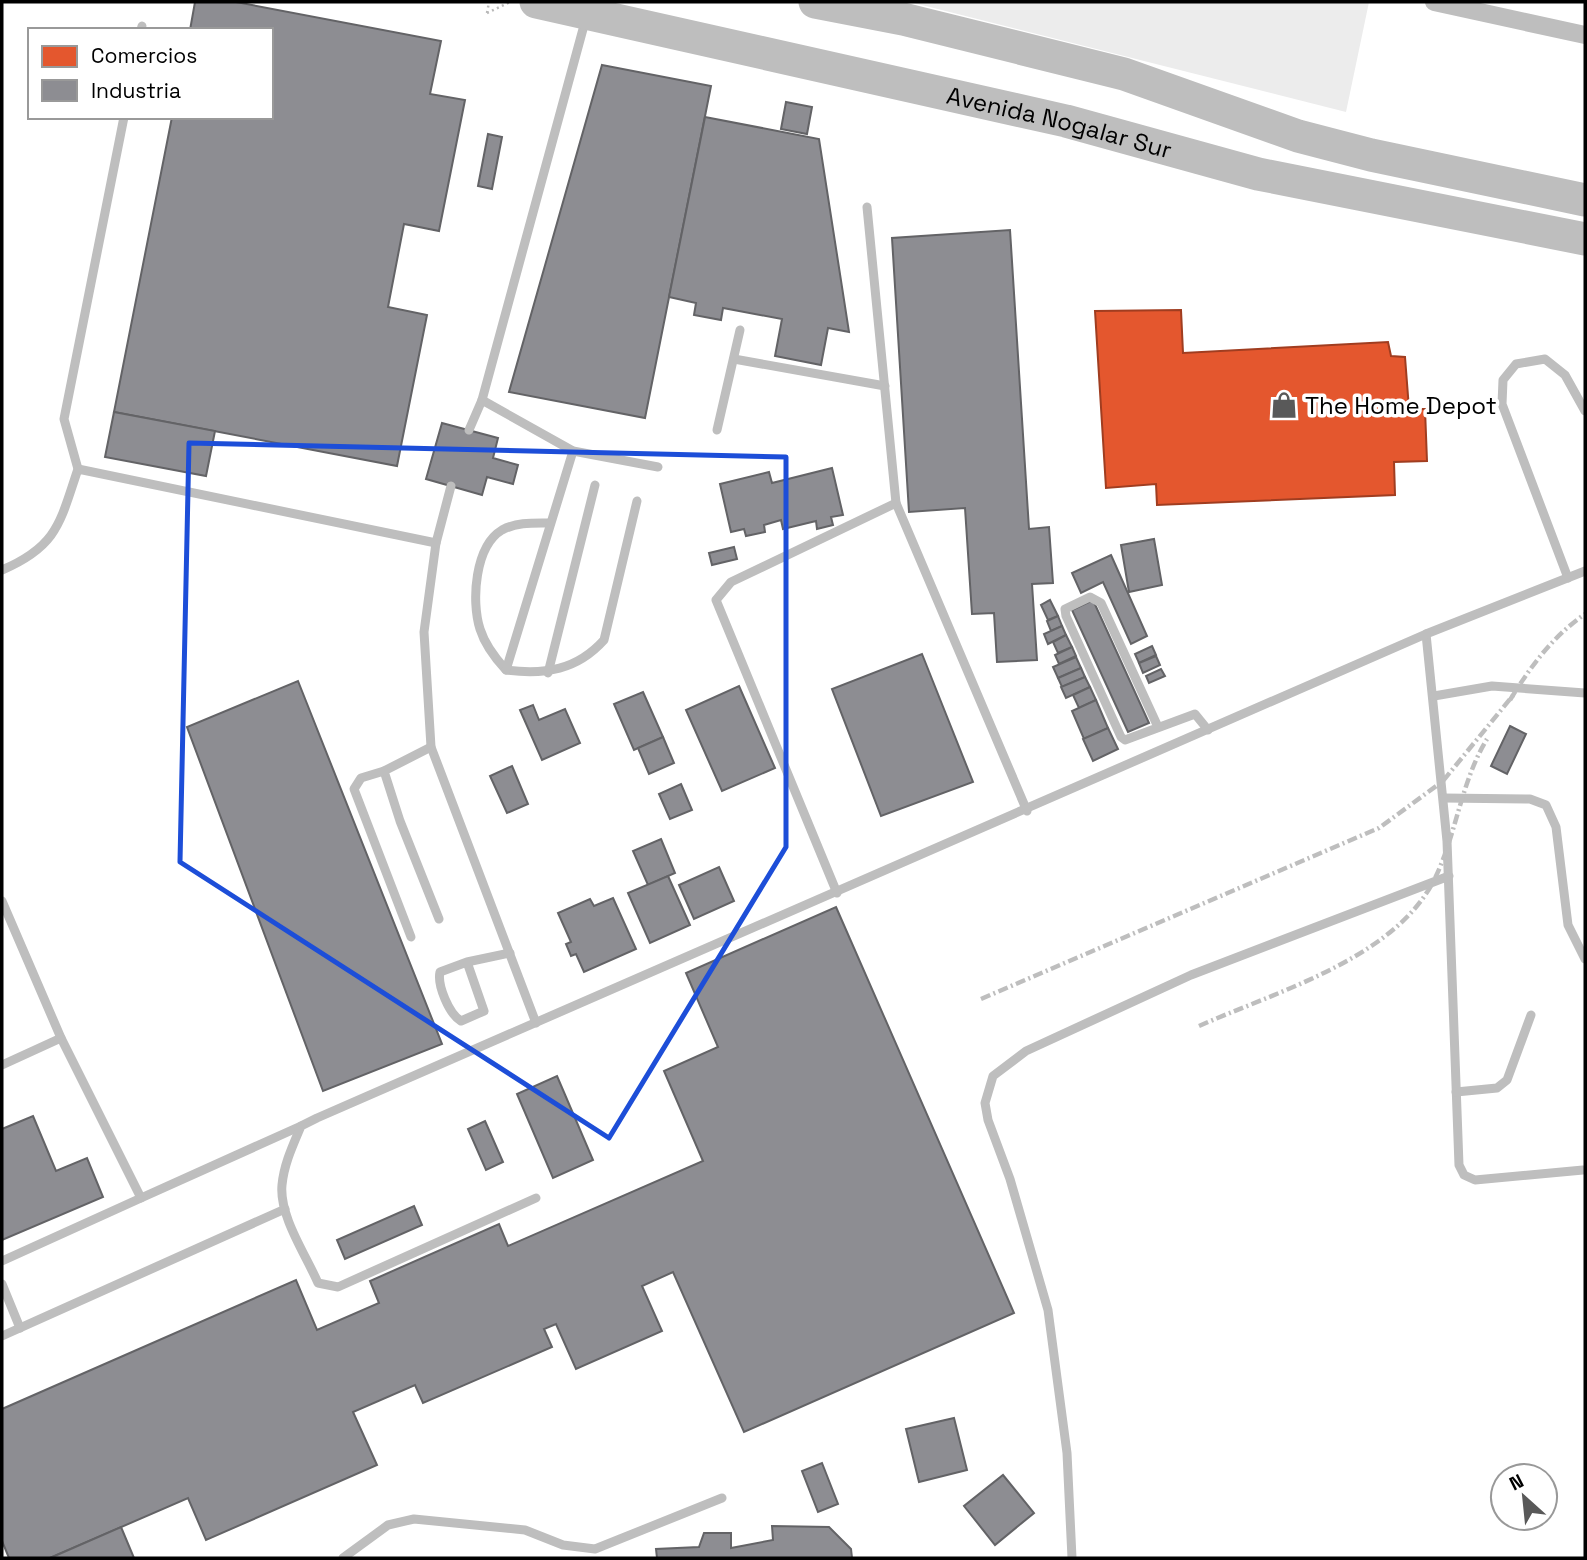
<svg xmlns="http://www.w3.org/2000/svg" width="1587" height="1560" viewBox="0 0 1587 1560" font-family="'Space Grotesk',sans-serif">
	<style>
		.green { fill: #ececec }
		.shops { fill: #e4572e; stroke: #a03d20; stroke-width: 2 }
		.industry { fill: #8d8d92; stroke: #636366; stroke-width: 2 }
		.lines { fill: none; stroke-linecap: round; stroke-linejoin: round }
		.path { stroke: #b9b9b9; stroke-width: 2.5; stroke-dasharray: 2 3.5; stroke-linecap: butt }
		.lane { stroke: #bebebe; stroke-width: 9 }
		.street { stroke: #bebebe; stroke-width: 18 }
		.highway { stroke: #bebebe; stroke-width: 33 }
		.rail { stroke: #bebebe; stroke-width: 4.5; stroke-dasharray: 10 3.5 2 3.5; stroke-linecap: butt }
		.marked { fill: none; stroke: #1d4ed8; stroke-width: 5; stroke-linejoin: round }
		.labels { text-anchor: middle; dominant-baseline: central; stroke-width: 7; stroke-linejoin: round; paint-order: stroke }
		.street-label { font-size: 24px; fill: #000; stroke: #fff }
		.poi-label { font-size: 24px; fill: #000; stroke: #fff; text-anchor: start }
	</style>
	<rect width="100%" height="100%" fill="#fff"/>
	<polygon class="green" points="910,2 1369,2 1346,112"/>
	<polygon class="shops" points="1181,310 1183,353 1388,342 1391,356 1405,357 1409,409 1425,409 1427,461 1394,462 1395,495 1157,505 1156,484 1106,488 1095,311"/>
	<g class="industry">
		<polygon points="195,2 236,2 441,41 430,94 465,100 439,231 404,224 388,307 427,315 397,466 114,412 172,117 271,117 271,30 190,30"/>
		<polygon points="602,65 711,86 645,418 509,392"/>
		<polygon points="786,102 812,107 807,134 781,129"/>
		<polygon points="705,117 819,139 849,332 828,328 821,365 775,356 782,319 723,308 721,320 694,315 696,303 669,297"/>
		<polygon points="488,134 502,137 492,189 478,186"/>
		<polygon points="1010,230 1029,529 1049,527 1053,583 1032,584 1037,660 997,662 994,613 972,614 965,508 909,512 892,238"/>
		<polygon points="114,412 215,431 206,476 105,457"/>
		<polygon points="442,423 498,438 493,458 518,465 513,484 487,477 482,495 426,479"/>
		<polygon points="832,468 843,515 831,517 833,525 817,529 816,521 783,529 781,520 764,525 765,532 746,536 744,529 731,532 720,484 769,472 772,483"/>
		<polygon points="1154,539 1162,585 1129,592 1121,545"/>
		<polygon points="734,547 737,559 712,565 709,553"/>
		<polygon points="1111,555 1147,636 1131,644 1103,582 1081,593 1072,573"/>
		<polygon points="1050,600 1058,616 1048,620 1041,605"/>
		<polygon points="1093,600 1149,723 1128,732 1072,610"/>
		<polygon points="1058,616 1062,626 1051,631 1047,621"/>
		<polygon points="1062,626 1066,635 1048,644 1044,634"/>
		<polygon points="1066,635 1072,647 1058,653 1053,642"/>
		<polygon points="1152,646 1156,655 1139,663 1135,654"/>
		<polygon points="1072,647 1076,656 1059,664 1055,655"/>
		<polygon points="922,654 973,782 881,816 832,689"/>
		<polygon points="1156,656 1160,665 1143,673 1139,663"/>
		<polygon points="1076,657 1081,668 1058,678 1053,667"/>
		<polygon points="1081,668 1085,677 1062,687 1058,678"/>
		<polygon points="1161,669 1165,676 1149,683 1146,676"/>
		<polygon points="1085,677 1090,687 1066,698 1061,687"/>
		<polygon points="298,681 442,1044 323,1091 187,727"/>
		<polygon points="739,686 775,768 722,791 686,710"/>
		<polygon points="1090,687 1096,700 1079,708 1073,695"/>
		<polygon points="643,692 663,737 634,750 614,704"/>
		<polygon points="1096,700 1108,728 1084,739 1072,711"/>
		<polygon points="533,705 539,720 565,709 580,743 542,760 520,710"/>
		<polygon points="1510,726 1526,734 1507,774 1491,766"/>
		<polygon points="1108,728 1118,749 1093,761 1083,739"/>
		<polygon points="663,737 674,763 649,774 638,748"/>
		<polygon points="512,766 528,804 507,813 490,776"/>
		<polygon points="681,784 692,810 670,819 659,794"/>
		<polygon points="661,839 675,873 648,885 633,851"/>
		<polygon points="719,867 734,901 694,919 679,885"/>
		<polygon points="668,876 690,925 650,943 628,893"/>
		<polygon points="613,898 636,949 584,972 576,954 571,956 566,944 571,942 558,913 590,899 594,906"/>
		<polygon points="836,907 1014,1313 744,1432 673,1272 642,1286 662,1331 576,1369 556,1324 544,1329 552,1347 423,1403 415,1385 353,1412 377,1465 206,1540 188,1498 50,1558 9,1558 2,1541 2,1409 296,1280 317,1330 379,1303 370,1281 499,1224 508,1246 703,1161 664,1071 718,1047 686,973"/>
		<polygon points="557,1076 593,1160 553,1178 517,1094"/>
		<polygon points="33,1116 56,1171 87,1158 103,1197 2,1240 2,1129"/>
		<polygon points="485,1121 503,1162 486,1170 468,1129"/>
		<polygon points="414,1206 422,1225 345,1259 337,1240"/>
		<polygon points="954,1418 967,1470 919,1482 906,1429"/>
		<polygon points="822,1463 838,1504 818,1512 802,1471"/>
		<polygon points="1003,1475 1034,1513 995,1545 964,1506"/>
		<polygon points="772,1526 829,1527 851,1549 852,1558 657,1558 656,1549 699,1547 704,1533 731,1533 731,1548 773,1540"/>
		<polygon points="121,1527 134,1558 50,1558"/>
	</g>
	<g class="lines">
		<g class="path">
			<polyline points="487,13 510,2"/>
			<polyline points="487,13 489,2"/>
		</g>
		<g class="lane">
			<polyline points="141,30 142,26"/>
			<polyline points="867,207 896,503"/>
			<polyline points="734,359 885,386"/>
			<polyline points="482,400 573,451 658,467"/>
			<polyline points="469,430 482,400 586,18"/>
			<polyline points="717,430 740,330"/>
			<polyline points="78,469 64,419 124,117"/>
			<polyline points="451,486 436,543 424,632 431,747 536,1023"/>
			<path d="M 550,523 C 533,523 517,522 502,530 C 475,546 471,601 480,629 C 485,645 495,658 506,670 C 545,675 577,670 604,640 L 637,501"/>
			<path d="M 2,570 C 58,546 60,522 78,469 L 436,543"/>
			<polyline points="1568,578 1502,404 1503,380 1516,364 1545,359 1565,375 1585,411"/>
			<polyline points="1426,634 1447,841 1459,1165 1464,1175 1475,1180 1583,1170"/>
			<polyline points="506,670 573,451"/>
			<polyline points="548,673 595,485"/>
			<polyline points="1434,696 1492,686 1585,693"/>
			<polyline points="1158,727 1101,603 1090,597 1065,609 1066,616 1121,737 1125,740 1133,737 1195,714 1208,730"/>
			<polyline points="431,747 384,771 400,821 439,919"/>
			<polyline points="384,771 361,778 354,789 411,937"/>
			<polyline points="1444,798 1530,799 1546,805 1556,827 1568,925 1585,959"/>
			<polyline points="837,893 716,600 731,582 896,503 1027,811"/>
			<polyline points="2,901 61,1038 141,1198 2,1261"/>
			<path d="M 467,962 L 484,1011 L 461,1021 C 449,1014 437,985 440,972 L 467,962 L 510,953"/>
			<polyline points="2,1065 61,1038"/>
			<polyline points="1456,1092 1497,1088 1507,1080 1531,1015"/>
			<polyline points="141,1198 301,1126"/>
			<path d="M 536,1198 L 338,1287 L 318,1283 C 306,1255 279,1216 282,1185 C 284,1164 293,1145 301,1126 L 317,1118 L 1426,634 L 1585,571"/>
			<polyline points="2,1284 20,1328"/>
			<polyline points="2,1336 285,1209"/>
			<polyline points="343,1558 388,1525 414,1519 525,1530 563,1545 595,1549 722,1498"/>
			<polyline points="1072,1558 1067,1453 1048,1310 1010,1179 988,1120 985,1103 993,1076 1026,1051 1191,975 1449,876"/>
		</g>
		<polyline class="street" points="1434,2 1585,35"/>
		<g class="highway">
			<path id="s1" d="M 536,2 L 1066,121 L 1258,174 L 1585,239"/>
			<polyline points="815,2 903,19 1124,74 1298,136 1371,155 1585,200"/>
		</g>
		<g class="rail">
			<path d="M 1510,700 C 1531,666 1552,637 1585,614"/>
			<polyline points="981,999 1379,828 1443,781 1515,693"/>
			<path d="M 1199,1026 C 1275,992 1390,960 1432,884 C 1456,839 1460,783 1487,739"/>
		</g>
	</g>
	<path class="marked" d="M 189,443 L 786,457 L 786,847 L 609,1138 L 180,862 Z"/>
	<defs>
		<symbol id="shop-bare" viewBox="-9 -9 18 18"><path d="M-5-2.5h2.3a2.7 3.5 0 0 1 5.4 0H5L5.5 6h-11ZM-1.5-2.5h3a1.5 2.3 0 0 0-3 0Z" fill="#595959" stroke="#fff" stroke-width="2.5" paint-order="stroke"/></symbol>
	</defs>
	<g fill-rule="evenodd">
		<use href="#shop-bare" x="1265" y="386" width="38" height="38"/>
	</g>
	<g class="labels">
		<g class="street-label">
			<text stroke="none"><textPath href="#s1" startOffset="537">Avenida Nogalar Sur</textPath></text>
		</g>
		<g class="poi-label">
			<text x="1305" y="405">The Home Depot</text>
		</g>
	</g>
	<rect width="1587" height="1560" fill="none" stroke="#000000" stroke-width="7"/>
	<rect x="28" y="28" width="245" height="91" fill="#ffffff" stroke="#999999" stroke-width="2"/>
	<rect x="42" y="46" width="35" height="21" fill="#e4572e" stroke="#999999" stroke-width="2"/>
	<text x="91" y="63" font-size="21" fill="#000000">Comercios</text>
	<rect x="42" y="80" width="35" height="21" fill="#8d8d92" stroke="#999999" stroke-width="2"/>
	<text x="91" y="98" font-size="21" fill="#000000">Industria</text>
	<g transform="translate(1524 1497) rotate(333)"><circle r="33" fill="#ffffff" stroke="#999999" stroke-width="2"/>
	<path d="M0-5L12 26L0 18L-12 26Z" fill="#595959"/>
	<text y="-10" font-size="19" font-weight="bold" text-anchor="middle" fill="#000000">N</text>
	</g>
</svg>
